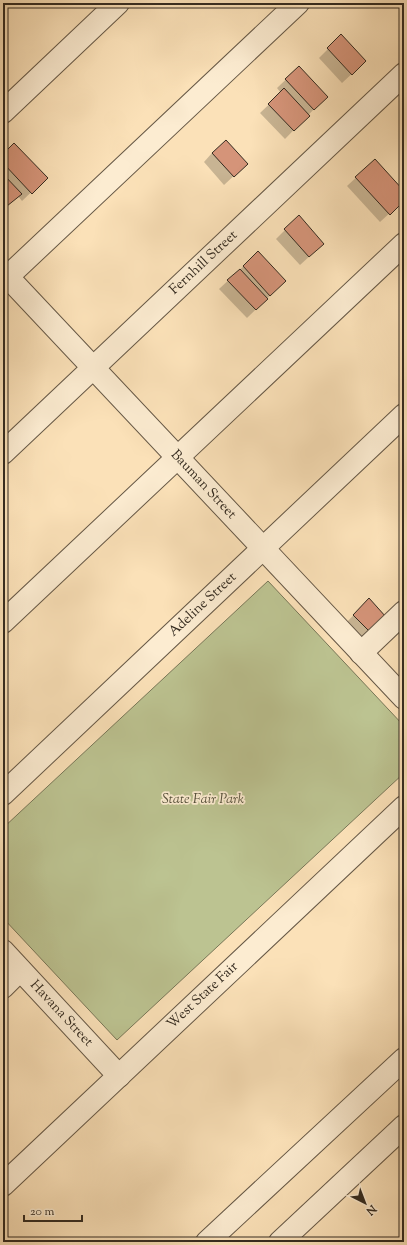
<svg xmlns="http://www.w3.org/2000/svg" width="407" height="1245" viewBox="0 0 407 1245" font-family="'Sorts Mill Goudy',serif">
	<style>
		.green { fill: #bcc391; stroke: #787758 }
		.shadow { fill: #0003 }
		.building { fill: #d59479; stroke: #342b20 }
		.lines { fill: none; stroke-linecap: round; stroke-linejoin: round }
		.minor-casing { stroke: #665846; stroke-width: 24 }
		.minor { stroke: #fcecd1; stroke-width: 22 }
		.labels { text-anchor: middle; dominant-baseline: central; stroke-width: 3.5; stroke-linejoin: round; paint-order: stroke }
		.street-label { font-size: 14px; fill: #342b20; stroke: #fcecd1 }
		.park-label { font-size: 14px; font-style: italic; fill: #56513c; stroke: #fcecd1 }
	</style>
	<rect width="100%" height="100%" fill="#fbe1b8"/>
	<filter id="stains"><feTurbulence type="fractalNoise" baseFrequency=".005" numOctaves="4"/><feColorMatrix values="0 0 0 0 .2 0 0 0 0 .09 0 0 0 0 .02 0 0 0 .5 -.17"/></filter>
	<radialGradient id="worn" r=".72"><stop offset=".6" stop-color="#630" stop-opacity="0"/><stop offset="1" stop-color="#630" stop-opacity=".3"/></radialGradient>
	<polygon class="green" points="268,581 404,726 404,773 117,1040 3,918 3,828"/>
	<g class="shadow">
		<polygon points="341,36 356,70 342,83 319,58"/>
		<polygon points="299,67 318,105 285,139 260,113 281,93 277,88"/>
		<polygon points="212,153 238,172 224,185 204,162"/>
		<polygon points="3,155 46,178 22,201 18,196 3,210"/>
		<polygon points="375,160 404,192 404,200 380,222 347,186"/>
		<polygon points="299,216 323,244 300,265 276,239"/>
		<polygon points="258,253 285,281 247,318 219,289"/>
		<polygon points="369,599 385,617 360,640 345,624"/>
	</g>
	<g class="building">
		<polygon points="341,34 366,61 352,75 327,48"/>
		<polygon points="299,66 328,97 314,110 285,79"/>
		<polygon points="284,88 310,116 294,131 268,104"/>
		<polygon points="226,140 248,164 234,177 212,153"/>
		<polygon points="14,143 48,178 32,194 3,163 3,154"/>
		<polygon points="375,159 404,191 404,201 390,215 355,177"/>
		<polygon points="3,174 22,194 7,206 3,202"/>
		<polygon points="299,215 324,244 309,257 284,229"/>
		<polygon points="258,251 286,281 270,296 243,266"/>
		<polygon points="240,269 268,299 256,310 227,280"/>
		<polygon points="369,598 386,617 370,632 353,615"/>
	</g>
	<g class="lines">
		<defs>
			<g id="minor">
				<polyline points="3,112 118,3"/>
				<polyline points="3,272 404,698"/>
				<polyline points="3,281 298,3"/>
				<polyline points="3,453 404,74"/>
				<polyline points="3,622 404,244"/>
				<polyline points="361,653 404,612"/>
				<polyline points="3,794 404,415"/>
				<polyline points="3,951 119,1076"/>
				<polyline points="3,987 20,970"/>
				<polyline points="3,1185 404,807"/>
				<polyline points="207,1242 404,1059"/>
				<polyline points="280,1242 404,1126"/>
			</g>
		</defs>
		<use href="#minor" class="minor-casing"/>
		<use href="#minor" class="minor"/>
	</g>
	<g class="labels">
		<g class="street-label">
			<text transform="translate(204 263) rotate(-43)">Fernhill Street</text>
			<text transform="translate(203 485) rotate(47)">Bauman Street</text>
			<text transform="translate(203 605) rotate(-43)">Adeline Street</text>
			<text transform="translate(203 996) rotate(-43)">West State Fair</text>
			<text transform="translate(61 1014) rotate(47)">Havana Street</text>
		</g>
		<g class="park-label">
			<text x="203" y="800">State Fair Park</text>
		</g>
	</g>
	<rect width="407" height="1245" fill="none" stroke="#fbe1b8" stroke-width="16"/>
	<rect x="4" y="4" width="399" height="1237" fill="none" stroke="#342b20" stroke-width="2"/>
	<rect x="8" y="8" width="391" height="1229" fill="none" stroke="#342b20"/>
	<g transform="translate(365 1203) rotate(138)" stroke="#fcecd1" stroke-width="3" paint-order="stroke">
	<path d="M0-3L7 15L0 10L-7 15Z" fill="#342b20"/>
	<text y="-6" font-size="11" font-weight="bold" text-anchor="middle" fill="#342b20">N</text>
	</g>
	<path d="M24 1215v6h58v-6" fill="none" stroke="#342b20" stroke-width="2"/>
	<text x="30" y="1215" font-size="12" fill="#342b20" stroke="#fcecd1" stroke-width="3" paint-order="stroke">20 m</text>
	<rect width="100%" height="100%" filter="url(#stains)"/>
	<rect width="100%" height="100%" fill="url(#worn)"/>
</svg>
